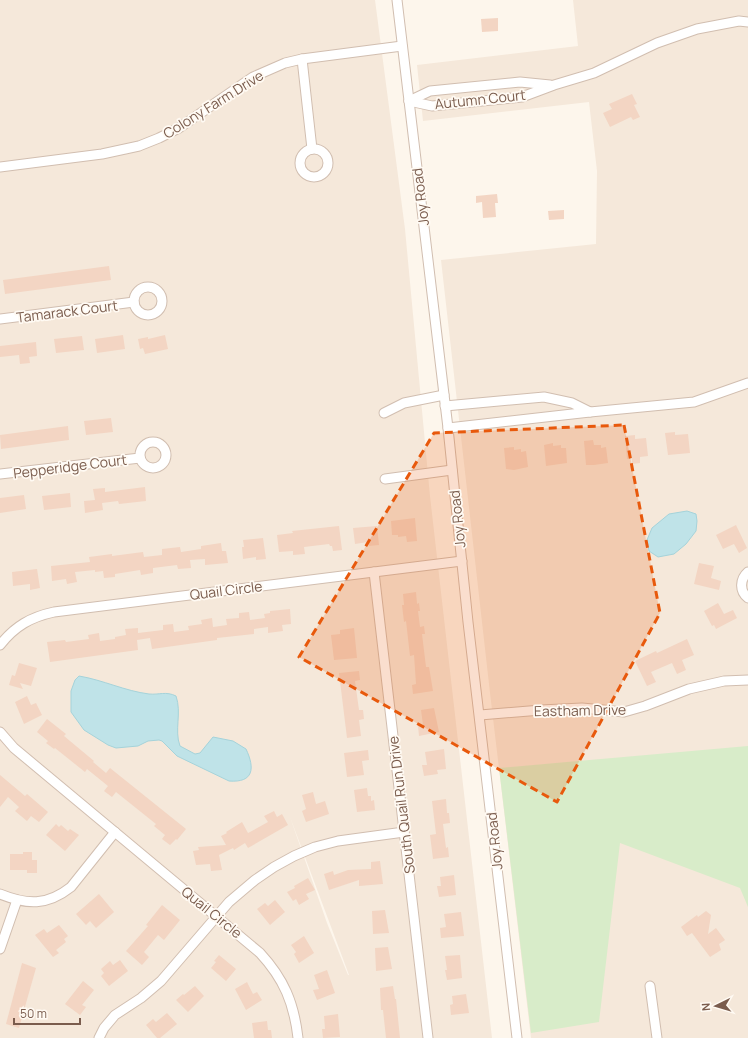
<svg xmlns="http://www.w3.org/2000/svg" width="748" height="1038" viewBox="0 0 748 1038" font-family="Manrope,sans-serif">
	<style>
		.residential { fill: #f5e8da; fill-rule: evenodd }
		.green { fill: #d8ecc9 }
		.water { fill: #bfe3e8; stroke: #a5d3da }
		.building { fill: #f3d5c3 }
		.lines { fill: none; stroke-linecap: round; stroke-linejoin: round }
		.minor-casing { stroke: #d1beb0; stroke-width: 11 }
		.minor { stroke: #fff; stroke-width: 9 }
		.marked { fill: #e8590c; fill-opacity: 0.2; stroke: #e8590c; stroke-width: 3; stroke-dasharray: 8 5; stroke-linejoin: round }
		.labels { text-anchor: middle; dominant-baseline: central; stroke-width: 3.5; stroke-linejoin: round; paint-order: stroke }
		.street-label { font-size: 14px; fill: #7a5c4d; stroke: #fffaf3 }
	</style>
	<rect width="100%" height="100%" fill="#fdf6ec"/>
	<g class="residential">
		<path d="M 0,0 L 375,0 L 405,229 L 430,496 L 492,1038 L 0,1038 ZM 290,817 L 349,975 L 348,975 L 327,923 Z"/>
		<polygon points="573,0 748,0 748,1038 531,1038 490,693 441,260 596,244 597,171 589,102 423,121 417,65 578,46"/>
	</g>
	<polygon class="green" points="748,746 748,907 740,888 620,843 599,1022 531,1033 499,768"/>
	<g class="water">
		<polygon points="687,511 696,514 697,521 696,531 686,544 674,554 658,557 649,551 647,540 652,528 669,514"/>
		<path d="M 79,676 C 103,680 125,691 149,694 C 159,695 166,691 176,696 C 182,713 174,730 180,746 L 195,754 L 200,753 L 213,737 L 233,741 L 246,749 C 255,768 254,783 229,781 L 177,756 L 162,741 L 159,740 L 148,741 L 138,746 L 116,748 L 108,745 L 84,730 L 71,712 L 71,691 L 75,680 Z"/>
	</g>
	<g class="building">
		<polygon points="498,18 498,31 482,32 481,19"/>
		<polygon points="632,94 637,104 634,105 640,117 633,120 631,117 610,127 603,113 612,109 609,104"/>
		<polygon points="497,194 498,203 495,203 496,217 483,218 482,202 476,203 476,196"/>
		<polygon points="564,210 564,219 549,220 548,211"/>
		<polygon points="109,266 111,280 5,294 3,280"/>
		<polygon points="123,335 125,349 97,353 95,339"/>
		<polygon points="165,335 168,349 145,354 143,348 140,349 138,339 148,337 148,339"/>
		<polygon points="82,336 84,350 56,353 54,339"/>
		<polygon points="36,342 37,356 29,357 30,363 20,364 19,355 0,357 0,346"/>
		<polygon points="111,418 113,432 86,435 84,421"/>
		<polygon points="68,426 69,440 1,449 0,435"/>
		<polygon points="675,432 675,435 688,434 690,453 668,455 665,433"/>
		<polygon points="635,435 635,439 646,438 648,456 640,457 640,463 632,464 632,458 627,459 625,436"/>
		<polygon points="593,440 594,445 601,445 601,448 606,447 608,463 594,465 586,465 584,441"/>
		<polygon points="553,443 553,446 561,445 561,448 566,448 567,463 546,466 544,445"/>
		<polygon points="514,447 514,450 521,449 521,452 526,451 528,467 514,470 506,469 504,448"/>
		<polygon points="145,487 146,501 119,504 118,501 102,503 103,510 85,513 84,501 95,500 93,489 105,488 105,492"/>
		<polygon points="70,493 71,507 44,510 42,496"/>
		<polygon points="24,495 26,509 0,513 0,498"/>
		<polygon points="415,518 417,541 407,542 406,536 398,537 398,535 392,535 391,521"/>
		<polygon points="736,525 747,548 739,553 734,544 723,549 716,535"/>
		<polygon points="339,526 342,550 333,551 332,546 330,546 329,544 304,547 305,554 293,555 293,551 279,552 277,535 293,533 292,531"/>
		<polygon points="377,526 379,545 369,546 368,542 355,544 353,528"/>
		<polygon points="263,538 266,559 256,560 256,557 243,559 242,547 244,547 243,540"/>
		<polygon points="221,543 222,551 226,551 228,563 205,565 205,559 190,560 191,568 178,569 177,565 153,568 153,573 141,575 140,570 115,574 115,577 104,578 103,571 95,572 95,570 75,572 77,582 67,584 66,579 52,581 51,566 90,562 89,557 112,554 112,556 143,552 144,557 162,555 162,549 180,547 181,552 201,549 201,546"/>
		<polygon points="699,563 714,566 711,578 721,581 719,590 694,584"/>
		<polygon points="37,569 40,588 30,590 30,584 13,586 12,572"/>
		<polygon points="416,592 417,604 419,603 420,611 418,611 420,627 424,626 425,634 422,634 426,667 429,667 433,691 413,694 412,685 416,684 414,655 410,656 406,621 404,622 402,605 404,605 403,594"/>
		<polygon points="718,603 724,614 733,610 737,618 716,629 714,625 712,626 704,611"/>
		<polygon points="290,609 291,624 282,625 283,631 268,633 268,627 254,629 254,634 217,638 217,640 152,649 150,638 137,640 138,650 50,662 47,642 65,640 66,642 89,639 88,635 99,633 100,641 115,639 115,637 126,635 125,629 138,628 138,633 163,630 163,625 173,624 174,632 189,630 188,626 202,624 201,620 212,618 213,627 227,625 226,619 239,618 239,613 249,612 250,620 265,618 264,614 270,613 270,611"/>
		<polygon points="354,628 357,658 334,660 331,635 340,634 340,630"/>
		<polygon points="687,639 694,655 682,660 686,670 677,674 672,663 651,672 656,682 647,686 635,661 656,651 657,653"/>
		<polygon points="19,663 37,668 31,686 20,683 23,689 9,685 12,675 15,676"/>
		<polygon points="359,671 360,680 355,681 359,710 363,710 364,719 359,720 361,736 347,738 339,673"/>
		<polygon points="27,696 31,705 36,703 42,715 24,724 15,702"/>
		<polygon points="434,708 439,732 419,736 418,726 423,725 421,710"/>
		<polygon points="47,719 66,734 64,736 94,761 93,762 106,773 110,768 186,829 177,840 176,839 170,845 162,839 165,835 154,826 156,824 116,792 112,797 104,791 108,786 87,769 85,772 55,748 54,749 46,743 48,741 37,732"/>
		<polygon points="444,749 446,769 437,770 438,774 424,776 422,765 427,765 425,752"/>
		<polygon points="368,750 369,760 362,761 364,775 347,777 344,753"/>
		<polygon points="0,775 25,796 27,794 48,812 39,822 31,816 27,821 15,811 19,807 8,797 0,807"/>
		<polygon points="367,788 368,796 371,796 371,801 374,800 375,810 357,812 354,790"/>
		<polygon points="313,792 316,804 325,801 329,814 306,822 302,811 306,809 302,795"/>
		<polygon points="446,799 447,813 449,813 450,823 443,824 446,848 448,847 449,857 433,859 430,835 436,834 432,801"/>
		<polygon points="274,811 277,817 282,814 288,825 248,848 245,843 234,850 233,848 219,855 222,870 211,871 210,864 196,865 193,851 199,850 198,847 226,845 221,836 227,833 226,832 242,822 248,833 250,832 268,822 264,816"/>
		<polygon points="56,824 59,827 61,825 68,831 70,829 79,835 65,851 46,835"/>
		<polygon points="23,852 32,852 32,860 37,860 37,873 27,873 27,870 10,870 10,854 23,854"/>
		<polygon points="380,861 383,884 359,886 359,880 329,890 324,874 333,871 334,875 348,870 371,869 371,862"/>
		<polygon points="454,875 456,895 439,897 437,886 441,886 440,877"/>
		<polygon points="308,878 315,890 306,894 309,899 299,905 296,899 293,901 287,892 295,888 294,886"/>
		<polygon points="99,894 114,912 96,928 90,921 86,925 76,914"/>
		<polygon points="275,900 285,912 270,925 257,909 265,903 268,906"/>
		<polygon points="162,905 180,920 164,940 158,935 144,952 149,957 142,965 126,951 148,926 146,925"/>
		<polygon points="385,910 389,933 373,934 372,911"/>
		<polygon points="706,911 711,915 708,934 716,928 725,940 719,944 721,950 710,957 692,933 687,936 681,927 697,915 698,917"/>
		<polygon points="461,912 464,936 441,938 440,928 446,927 444,914"/>
		<polygon points="59,925 68,936 64,939 66,942 56,950 59,953 53,957 35,935 44,929 47,933"/>
		<polygon points="304,936 314,953 299,963 294,954 296,952 291,945"/>
		<polygon points="388,947 392,969 376,971 375,948"/>
		<polygon points="219,955 236,969 226,981 211,968 216,962 214,961"/>
		<polygon points="460,955 462,978 447,980 445,970 447,970 445,956"/>
		<polygon points="120,960 128,971 109,986 101,976 104,973 101,969 110,961 113,965"/>
		<polygon points="22,963 36,968 19,1028 6,1024"/>
		<polygon points="327,970 335,993 317,1000 313,990 319,989 314,975"/>
		<polygon points="83,981 94,990 82,1005 86,1007 80,1015 65,1004"/>
		<polygon points="247,982 253,994 257,992 262,1000 246,1010 235,989"/>
		<polygon points="195,986 204,996 188,1012 176,1000 183,994 184,995"/>
		<polygon points="393,986 395,999 396,999 400,1038 386,1038 383,1010 381,1010 380,988"/>
		<polygon points="466,994 469,1013 451,1015 450,1005 453,1004 452,996"/>
		<polygon points="167,1013 177,1024 160,1038 157,1038 146,1025 153,1019 156,1022"/>
		<polygon points="338,1014 340,1037 323,1038 322,1029 325,1029 324,1016"/>
		<polygon points="267,1021 268,1030 271,1030 272,1038 254,1038 252,1023"/>
	</g>
	<g class="lines">
		<defs>
			<g id="minor">
				<polyline points="397,0 448,428 468,622 517,1038"/>
				<polyline points="302,59 312,149"/>
				<polyline points="409,101 432,106 522,97 554,85 594,73 657,43 697,29 739,21 748,22"/>
				<polyline points="409,101 430,91 520,82 550,85"/>
				<circle cx="314" cy="163" r="14"/>
				<polyline points="0,167 102,154 139,146 159,138 179,128 253,77 285,63 302,59 402,46"/>
				<circle cx="148" cy="301" r="14"/>
				<polyline points="0,319 134,302"/>
				<polyline points="445,406 544,397 572,403 590,412 448,428"/>
				<polyline points="590,412 694,402 748,383"/>
				<polyline points="384,413 404,403 444,395"/>
				<circle cx="153" cy="455" r="13"/>
				<polyline points="0,474 140,458"/>
				<polyline points="385,479 452,470"/>
				<polyline points="374,572 428,1038"/>
				<path d="M 748,572 C 740,579 739,591 748,598"/>
				<path d="M 0,645 C 15,626 31,617 54,612 L 462,561"/>
				<polyline points="480,715 541,710 582,708 624,712 645,706 689,689 724,681 748,680"/>
				<path d="M 0,732 L 14,748 L 260,953 C 284,979 294,1003 298,1038"/>
				<path d="M 0,894 C 27,905 47,906 71,887 L 115,832"/>
				<polyline points="0,949 17,900"/>
				<polyline points="650,986 657,1038"/>
				<polyline points="99,1038 104,1028 115,1015 141,998 161,981 229,902 255,880 274,867 294,856 315,847 338,841 404,832"/>
			</g>
		</defs>
		<use href="#minor" class="minor-casing"/>
		<use href="#minor" class="minor"/>
	</g>
	<path class="marked" d="M 624,425 L 660,613 L 557,802 L 299,657 L 434,433 Z"/>
	<g class="labels">
		<g class="street-label">
			<text transform="translate(480 99) rotate(-6)">Autumn Court</text>
			<text transform="translate(213 104) rotate(-32)">Colony Farm Drive</text>
			<text transform="translate(420 197) rotate(-97)">Joy Road</text>
			<text transform="translate(67 311) rotate(-7)">Tamarack Court</text>
			<text transform="translate(70 466) rotate(-7)">Pepperidge Court</text>
			<text transform="translate(457 519) rotate(-96)">Joy Road</text>
			<text transform="translate(226 590) rotate(-7)">Quail Circle</text>
			<text transform="translate(580 710) rotate(-1)">Eastham Drive</text>
			<text transform="translate(401 805) rotate(-97)">South Quail Run Drive</text>
			<text transform="translate(494 841) rotate(-96)">Joy Road</text>
			<text transform="translate(212 912) rotate(39)">Quail Circle</text>
		</g>
	</g>
	<g transform="translate(716 1006) rotate(265)" stroke="#fffaf3" stroke-width="3" paint-order="stroke">
	<path d="M0-3L7 15L0 10L-7 15Z" fill="#7a5c4d"/>
	<text y="-6" font-size="11" font-weight="bold" text-anchor="middle" fill="#7a5c4d">N</text>
	</g>
	<path d="M14 1018v6h66v-6" fill="none" stroke="#7a5c4d" stroke-width="2"/>
	<text x="20" y="1018" font-size="12" fill="#7a5c4d" stroke="#fffaf3" stroke-width="3" paint-order="stroke">50 m</text>
</svg>
